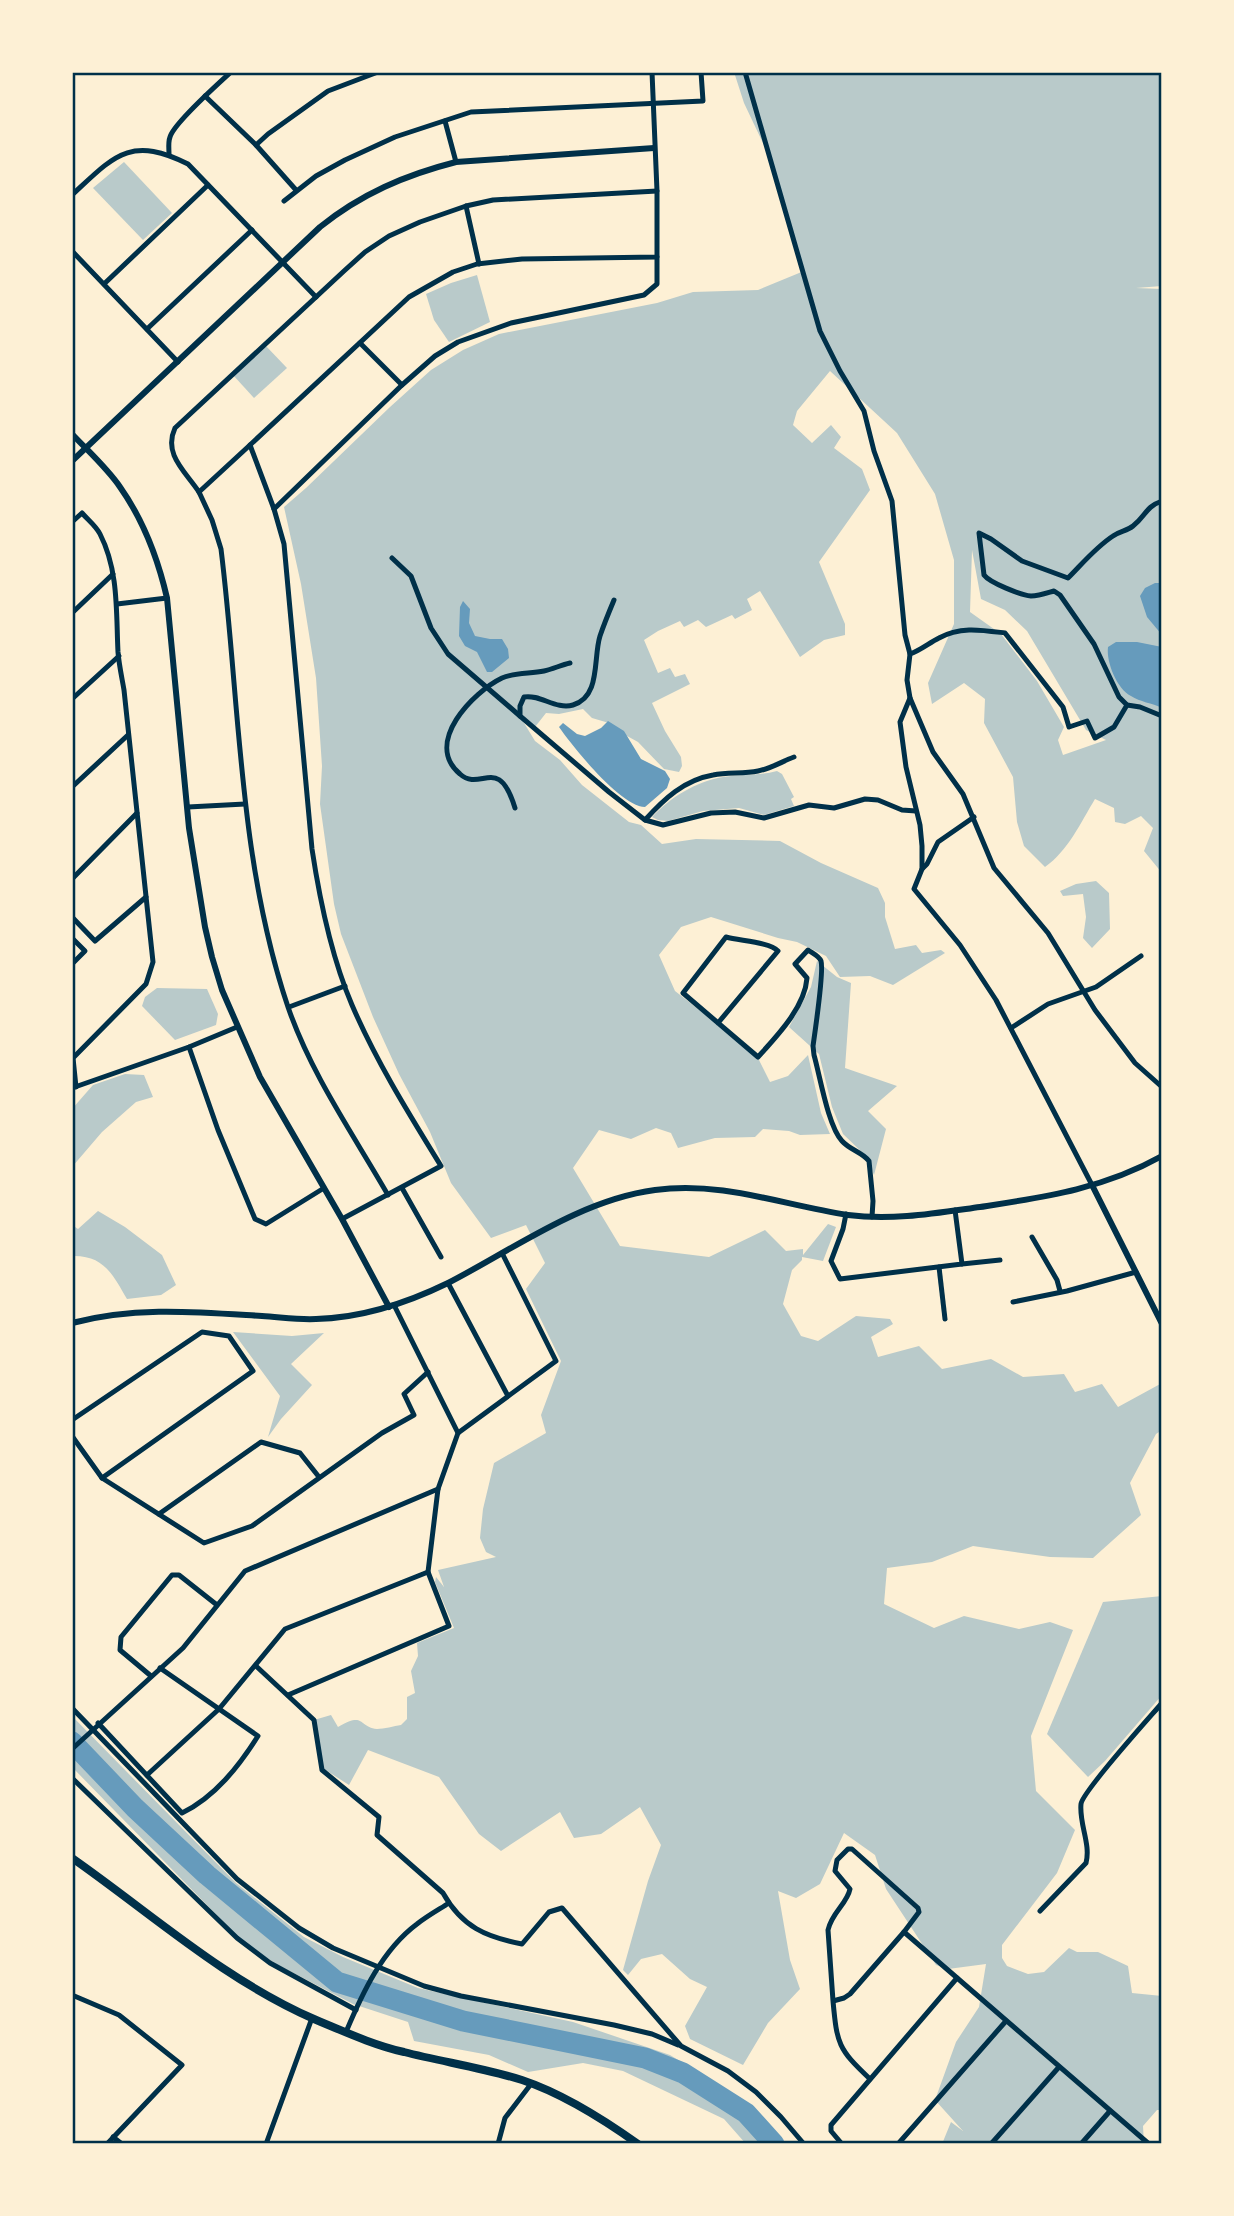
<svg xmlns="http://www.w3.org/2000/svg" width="1234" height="2216" viewBox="0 0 1234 2216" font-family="Bitter,serif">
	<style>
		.green { fill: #b9caca; fill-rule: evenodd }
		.water { fill: #669bbc }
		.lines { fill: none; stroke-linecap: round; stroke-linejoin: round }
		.river { stroke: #669bbc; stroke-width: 21 }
		.minor { stroke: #003049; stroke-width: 5 }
		.tertiary { stroke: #003049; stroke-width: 6 }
		.primary { stroke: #003049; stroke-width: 8 }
		.neatline { fill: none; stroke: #003049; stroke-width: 2.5 }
	</style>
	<rect width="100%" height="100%" fill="#fdf0d5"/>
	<g class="green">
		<path d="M 734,72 L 1162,72 L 1162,286 L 1136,288 L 1162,289 L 1162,873 L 1144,851 L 1153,828 L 1141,816 L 1125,824 L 1115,822 L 1114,808 L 1095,799 C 1081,822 1068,851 1045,867 L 1024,846 L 1017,822 L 1013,777 L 984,723 L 985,699 L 964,683 L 932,704 L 928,683 L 954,624 L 954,560 L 935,494 L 897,433 L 830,371 L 797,411 L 793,425 L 812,443 L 831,425 L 841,437 L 834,448 L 862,469 L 870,490 L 819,562 L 845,624 L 845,635 L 824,640 L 800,657 L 760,591 L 747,599 L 752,610 L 735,619 L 732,615 L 706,627 L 698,620 L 684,627 L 680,621 L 658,631 L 644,640 L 658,673 L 670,668 L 675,677 L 685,674 L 690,684 L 652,703 L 665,731 L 681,757 L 682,766 L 679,772 L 664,769 L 638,742 L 618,731 L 609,723 L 592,718 L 583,709 L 559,714 L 546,713 L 535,727 L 521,718 L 535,741 L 560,760 L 582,785 L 629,822 L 641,825 L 662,844 L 696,839 L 780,841 L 821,863 L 878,888 L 885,903 L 885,917 L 895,949 L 916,945 L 922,953 L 941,950 L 945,953 L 893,985 L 870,976 L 840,977 L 826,956 L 797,942 L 778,938 L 711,917 L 681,927 L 659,955 L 675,991 L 734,1037 L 759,1060 L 770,1082 L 788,1076 L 808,1055 L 821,1113 L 830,1134 L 800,1135 L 789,1131 L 763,1129 L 755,1137 L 715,1138 L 678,1148 L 671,1133 L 656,1128 L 631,1139 L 599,1130 L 573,1168 L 620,1246 L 709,1257 L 765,1230 L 786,1251 L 803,1249 L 803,1255 L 828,1224 L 836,1227 L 823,1261 L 802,1257 L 802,1260 L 792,1270 L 783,1304 L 801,1336 L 818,1341 L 856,1316 L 890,1319 L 893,1324 L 871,1337 L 878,1357 L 919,1346 L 942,1369 L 991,1359 L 1023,1377 L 1064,1374 L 1075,1392 L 1102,1384 L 1118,1407 L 1162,1383 L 1162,1430 L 1156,1434 L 1130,1483 L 1141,1515 L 1093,1558 L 1050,1557 L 973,1546 L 932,1562 L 887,1568 L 884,1604 L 934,1628 L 964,1616 L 1019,1629 L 1050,1622 L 1073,1630 L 1031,1736 L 1036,1791 L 1075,1830 L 1057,1873 L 1002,1945 L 1002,1958 L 1007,1966 L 1028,1974 L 1044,1972 L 1069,1948 L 1077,1952 L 1098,1952 L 1128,1966 L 1132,1993 L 1162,1996 L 1162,2110 L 1157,2110 L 1143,2126 L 1144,2144 L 942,2144 L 951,2122 L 963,2131 L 935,2100 L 956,2042 L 979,2007 L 986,1964 L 948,1969 L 936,1965 L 886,1889 L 875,1855 L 844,1833 L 820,1884 L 796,1898 L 778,1891 L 790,1960 L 800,1989 L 768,2023 L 743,2065 L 690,2039 L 685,2026 L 707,1987 L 690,1979 L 662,1954 L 641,1959 L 628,1975 L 623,1970 L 648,1881 L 661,1845 L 640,1807 L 601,1834 L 574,1838 L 560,1812 L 501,1851 L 479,1834 L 439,1777 L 368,1750 L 349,1785 L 321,1767 L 314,1720 L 331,1715 L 338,1727 C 365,1711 358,1727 377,1729 C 384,1729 394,1726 401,1725 L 407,1719 L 407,1697 L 415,1693 L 411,1671 L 418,1656 L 417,1643 L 454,1628 L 435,1582 L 436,1577 L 444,1587 L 438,1570 L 496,1557 L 486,1552 L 480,1538 L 483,1509 L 494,1463 L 546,1433 L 541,1415 L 561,1361 L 526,1289 L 545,1263 L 526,1225 L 491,1238 L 451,1183 L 430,1132 L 399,1074 L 373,1017 L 341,934 L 334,904 L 320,804 L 322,766 L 316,678 L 301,584 L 284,507 L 306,488 L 390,407 L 431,370 L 463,350 L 499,334 L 657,303 L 693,292 L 758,290 L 804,271 L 771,160 L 744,103 ZM 972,550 L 981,599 L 1005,610 L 1027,631 L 1086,730 L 1106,740 L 1063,755 L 1058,740 L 1064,727 L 1037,681 L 1001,634 L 970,612 Z"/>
		<polygon points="124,162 172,213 143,240 93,188"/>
		<polygon points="477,275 490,322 449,342 434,320 426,294 451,283"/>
		<polygon points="265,345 287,368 254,398 233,375"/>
		<path d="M 777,771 L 782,774 L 794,797 L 791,799 L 794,806 L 764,815 L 739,808 L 703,811 L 668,821 L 658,820 L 652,817 C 671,797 695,782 723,777 C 741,774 759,776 777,771 Z"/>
		<polygon points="1096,881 1109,893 1110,929 1092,948 1083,938 1086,917 1083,894 1063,896 1060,891 1076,884"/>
		<polygon points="817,961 837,977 851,983 845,1068 897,1086 868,1111 886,1129 874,1175 866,1156 843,1134 832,1107 819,1054 789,1027 811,987"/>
		<polygon points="157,988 207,989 218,1014 216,1025 175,1040 142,1006 145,997"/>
		<polygon points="125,1074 144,1075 153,1097 136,1102 102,1132 72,1167 72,1109 93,1085"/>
		<path d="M 98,1211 L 125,1227 L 162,1255 L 176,1285 L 161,1295 L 127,1299 C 113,1275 104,1255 72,1256 L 72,1225 L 78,1229 Z"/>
		<polygon points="233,1332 292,1336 324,1333 291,1364 312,1385 281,1419 268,1437 280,1396"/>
		<polygon points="1162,1596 1162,1695 1105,1761 1088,1777 1047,1734 1103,1602"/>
		<polygon points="72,1716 236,1883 304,1937 343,1957 418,1988 573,2022 670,2055 739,2097 785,2144 746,2144 724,2119 623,2071 583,2063 528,2072 489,2055 414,2041 408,2022 353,2004 278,1965 244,1943 72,1767"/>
	</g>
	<g class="water">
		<polygon points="1155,583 1162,583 1162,635 1147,617 1140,596 1145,588"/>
		<polygon points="463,601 470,609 469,623 475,636 490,639 502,639 508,649 509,658 492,672 487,672 477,652 465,646 459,636 460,607"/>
		<path d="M 1116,642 L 1137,642 L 1162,647 L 1162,708 C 1152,703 1140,702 1131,696 C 1117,689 1106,662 1108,647 Z"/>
		<path d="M 608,721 L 624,731 L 641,759 L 665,771 L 670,779 L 667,788 L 645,807 C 621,807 573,747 559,727 L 563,723 L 577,734 L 585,736 L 601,728 Z"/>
	</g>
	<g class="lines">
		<polyline class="river" points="72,1742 135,1808 207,1875 337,1982 463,2021 645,2058 683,2073 746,2113 774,2144"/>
		<g class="minor">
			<polyline points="745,72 820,331 840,371 864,411 874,451 892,501 905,635 910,654 907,680 910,698 900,722 906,767 920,825 922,846 922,869 914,889 960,945 996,1000 1092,1185"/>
			<polyline points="205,96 256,145 296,190"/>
			<polyline points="445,121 456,162"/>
			<polyline points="256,145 268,134 328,91 378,72"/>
			<path d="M 169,154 C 169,149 168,142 170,137 C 174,123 218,84 231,72"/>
			<path d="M 72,195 C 114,156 130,135 188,164 L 316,297"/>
			<polyline points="284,201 316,176 345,160 395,137 471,112 703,101 701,72"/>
			<polyline points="466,206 479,264"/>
			<polyline points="72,251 178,362"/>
			<polyline points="104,284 208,185"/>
			<polyline points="147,329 252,230"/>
			<polyline points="360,343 402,385"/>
			<path d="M 250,445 L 199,492 L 212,520 L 221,549 C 240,702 238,859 288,1007 C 311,1074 353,1134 388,1195"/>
			<path d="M 199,492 C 185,471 163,454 175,428 L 344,271 L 365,252 L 389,236 L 420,222 L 466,206 L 493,200 L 657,191"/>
			<path d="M 1162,501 C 1145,507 1146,516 1133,526 C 1127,531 1120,531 1113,536 C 1096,547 1082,564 1068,578 L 1022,561 L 991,539 L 979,533 L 984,575 C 990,583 1021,595 1031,596 C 1039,596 1047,593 1054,591 L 1060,595 L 1094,644 L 1119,697 L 1127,705 L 1140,707 L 1162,716"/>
			<polyline points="274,509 402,385 435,356 458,342 511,323 644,295 657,284 657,257"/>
			<path d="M 72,522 L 82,513 C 88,520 96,526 100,534 C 119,571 116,613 118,652 C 119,665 122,678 124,690 L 153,962 L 146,984 L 73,1058 L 76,1087"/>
			<polyline points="392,558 411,576 431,628 448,654 520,716"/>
			<path d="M 614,600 C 609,612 604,624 600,636 C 593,658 601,697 573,705 C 556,710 540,694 524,697 L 520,706 L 520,716 L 609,792 L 645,820 L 663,825 L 711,813 L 735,812 L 764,818 L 809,805 L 834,808 L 865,799 L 878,800 L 902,810 L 916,811"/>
			<polyline points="117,604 167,598"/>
			<polyline points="72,613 113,574"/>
			<path d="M 910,654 C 921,650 929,643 939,638 C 960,626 982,630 1005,633 L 1063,707 L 1069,727 L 1087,721 L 1095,738 L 1114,727 L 1127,705"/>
			<polyline points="910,698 933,752 963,794 994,868 1048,933 1095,1010 1135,1063 1162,1087"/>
			<polyline points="72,699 119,656"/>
			<polyline points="72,787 128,735"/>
			<polyline points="188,807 245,804"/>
			<path d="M 515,808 C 498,753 481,793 460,774 C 423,743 473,692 502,678 C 516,672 530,674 544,671 C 553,669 561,665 570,663"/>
			<path d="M 645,820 C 664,799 684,780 713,775 C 728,772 743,774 758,771 C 770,769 783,761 794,757"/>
			<polyline points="922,869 927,864 938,842 974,817"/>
			<polyline points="72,879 137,813"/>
			<polyline points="72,917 95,941 146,897"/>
			<polyline points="72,938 85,951 72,964"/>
			<polyline points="289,1007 345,986"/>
			<path d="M 718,1023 L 778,951 C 769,942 741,941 726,937 L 683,993 L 758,1057 C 777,1036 805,1007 807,978 L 795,964 L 808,950 C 812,953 819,956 821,961 C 824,971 815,1032 813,1046 L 814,1055 C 820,1076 828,1126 842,1141 C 850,1150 862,1152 869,1161 L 873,1201 L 872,1217"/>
			<polyline points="1011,1028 1048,1004 1096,987 1141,956"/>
			<polyline points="189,1047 218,1130 255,1219 266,1224 324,1188"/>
			<polyline points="72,1088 189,1047 237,1027"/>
			<polyline points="402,1188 441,1257"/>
			<polyline points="846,1214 843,1229 831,1261 840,1279 962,1264 955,1210"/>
			<path d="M 342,1219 L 441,1166 C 409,1114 376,1061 352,1005 C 331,956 320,902 312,849 L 284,544 L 274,509 L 250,445 L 409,297 L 453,272 L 477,264 L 522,259 L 657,257 L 657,191 L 652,72"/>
			<polyline points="1032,1237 1057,1280 1060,1291"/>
			<polyline points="962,1264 1000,1260"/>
			<polyline points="939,1267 945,1319"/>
			<polyline points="448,1283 508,1396"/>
			<polyline points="1013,1302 1067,1291 1136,1272"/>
			<polyline points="394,1305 458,1433"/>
			<polyline points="72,1420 202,1332 229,1336 253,1371 102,1478"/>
			<polyline points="72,1436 102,1478 204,1543 252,1526 382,1433 414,1415 404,1394 428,1372"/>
			<polyline points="159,1514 261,1442 300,1453 319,1477"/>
			<path d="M 256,1666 L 314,1720 L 322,1770 L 379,1817 L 377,1835 L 443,1893 C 462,1927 486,1937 522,1944 L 549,1912 L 562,1908 L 681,2046 L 728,2071 L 756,2092 L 781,2117 L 804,2144"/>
			<polyline points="151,1676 120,1650 121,1637 172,1575 179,1575 217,1605"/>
			<polyline points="288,1695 449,1626 428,1572 438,1489 458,1433 556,1361 502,1253"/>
			<polyline points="72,1708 237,1879 299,1928 333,1948 424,1986 461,1996 614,2025 652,2034 678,2045"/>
			<path d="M 98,1723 L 182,1813 C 215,1797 239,1766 258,1736 L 160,1668"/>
			<polyline points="72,1749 183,1648 245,1571 438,1489"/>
			<polyline points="147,1775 219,1709 285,1629 428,1572"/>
			<polyline points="72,1778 237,1938 270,1963 356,2010"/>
			<path d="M 1040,1911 L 1086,1863 C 1091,1844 1079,1824 1081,1804 C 1082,1792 1150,1717 1162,1703"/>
			<polyline points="904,1932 1149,2144"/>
			<polyline points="72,1995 119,2015 182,2065 107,2144"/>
			<path d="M 833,2001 L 828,1930 C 832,1912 847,1904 850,1889 L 835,1871 L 837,1860 L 848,1849 L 852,1849 L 918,1908 L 919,1912 L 904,1932 L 850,1994 L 844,1998 L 833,2001 C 837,2044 838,2049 870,2079"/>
			<path d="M 346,2032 C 362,1994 382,1950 417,1924 C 427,1916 438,1910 449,1903"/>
			<polyline points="113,2137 122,2144"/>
			<polyline points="266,2144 312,2018"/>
			<polyline points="498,2144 505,2118 531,2084"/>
			<polyline points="842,2144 831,2131 831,2125 957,1978"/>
			<polyline points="898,2144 1006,2021"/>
			<polyline points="991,2144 1059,2067"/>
			<polyline points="1081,2144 1110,2111"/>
		</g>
		<g class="tertiary">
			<path d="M 72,434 C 88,451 107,468 120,487 C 144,521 158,559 167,598 L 189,828 L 205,927 L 212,957 L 222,990 L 260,1077 L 342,1219 L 389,1307"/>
			<path d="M 72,461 L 320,227 C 361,194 405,175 456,162 L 654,148"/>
			<polyline points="1092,1185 1162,1324"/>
			<path d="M 72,1323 C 135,1306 198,1312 262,1316 C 280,1317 298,1320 316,1319 C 362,1318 407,1303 448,1283 C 514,1249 580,1200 655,1190 C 723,1181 782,1205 848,1215 C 892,1221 937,1213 980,1207 C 1045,1197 1103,1189 1162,1156"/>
		</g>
		<path class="primary" d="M 72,1858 C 152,1914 223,1979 314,2019 C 343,2031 373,2045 404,2052 C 443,2062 484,2068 522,2080 C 564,2094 603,2119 638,2144"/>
	</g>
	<rect width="1234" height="2216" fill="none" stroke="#fdf0d5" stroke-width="147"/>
	<rect x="74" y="74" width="1086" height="2068" class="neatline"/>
</svg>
